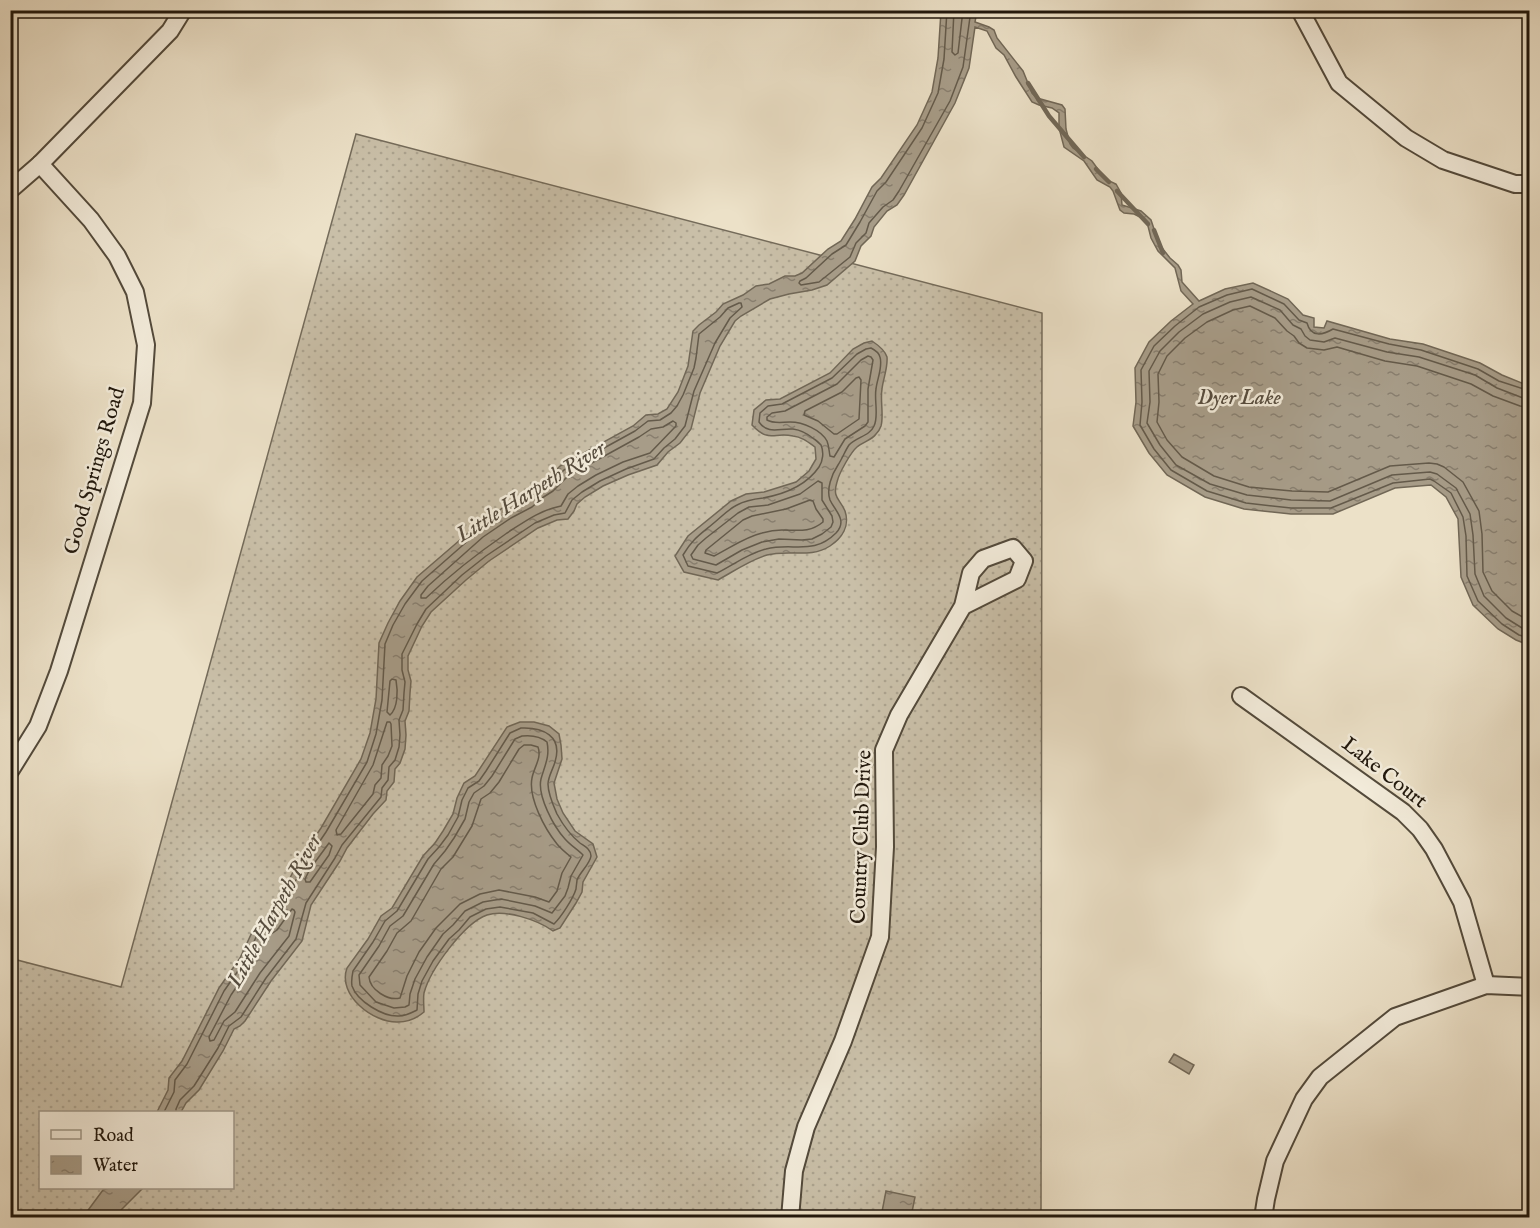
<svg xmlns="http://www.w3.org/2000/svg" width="1540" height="1228" viewBox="0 0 1540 1228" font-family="'IM FELL English',serif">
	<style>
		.grass { fill: url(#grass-dots); stroke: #746b5a; stroke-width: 1.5; fill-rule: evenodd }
		.water { fill: url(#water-ripples); stroke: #716756; stroke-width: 1.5 }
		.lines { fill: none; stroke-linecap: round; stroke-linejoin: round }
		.shore { stroke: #645a4a; stroke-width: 1.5 }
		.stream { stroke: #716756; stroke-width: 4.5 }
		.minor-casing { stroke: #534a3b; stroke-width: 20 }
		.minor { stroke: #f3ecdb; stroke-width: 16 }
		.labels { text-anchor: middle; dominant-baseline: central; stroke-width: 5; stroke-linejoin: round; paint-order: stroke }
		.street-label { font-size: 21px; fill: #20170c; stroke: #f3ecdb }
		.water-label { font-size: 22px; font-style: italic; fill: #564c3e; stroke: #f3ecdb }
	</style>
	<defs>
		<pattern id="grass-dots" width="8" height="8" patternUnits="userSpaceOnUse" patternTransform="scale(1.5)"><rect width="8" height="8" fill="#c9bfa8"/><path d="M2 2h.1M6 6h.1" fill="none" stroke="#aca38f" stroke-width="1.8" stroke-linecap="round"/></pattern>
		<pattern id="water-ripples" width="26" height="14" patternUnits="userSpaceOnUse" patternTransform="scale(1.5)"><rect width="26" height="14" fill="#a79c88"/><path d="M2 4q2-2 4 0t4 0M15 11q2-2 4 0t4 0" fill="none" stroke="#887e6e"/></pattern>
	</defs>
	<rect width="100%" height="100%" fill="#ece1c8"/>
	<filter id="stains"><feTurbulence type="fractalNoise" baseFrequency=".00333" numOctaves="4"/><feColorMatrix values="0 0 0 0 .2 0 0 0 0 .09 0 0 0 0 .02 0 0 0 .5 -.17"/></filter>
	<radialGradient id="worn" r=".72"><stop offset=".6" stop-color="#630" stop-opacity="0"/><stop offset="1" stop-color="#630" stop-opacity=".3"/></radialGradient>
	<path class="grass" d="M 356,134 L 1042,313 L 1041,1217 L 11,1218 L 10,985 L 17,960 L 121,987 ZM 40,1112 L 232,1112 L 232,1188 L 40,1188 Z"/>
	<g class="water">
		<polygon points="941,11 977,11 975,22 989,27 994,30 997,38 1023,71 1032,93 1037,98 1062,105 1065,109 1066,129 1070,144 1073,148 1092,161 1105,179 1116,184 1121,193 1122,205 1141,211 1151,220 1159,244 1170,258 1178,265 1181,270 1182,282 1199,301 1225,289 1253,283 1288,299 1303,315 1314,318 1314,327 1324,328 1327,321 1390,339 1423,344 1480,363 1502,375 1529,386 1529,645 1516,640 1498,629 1473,605 1461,577 1458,519 1446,497 1431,485 1395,488 1333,514 1291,514 1244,509 1205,497 1167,475 1149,453 1133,426 1136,402 1135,368 1149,342 1171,321 1193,304 1181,291 1175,268 1158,251 1151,238 1148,226 1144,219 1134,214 1124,213 1120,210 1113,191 1110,187 1097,180 1084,161 1064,147 1059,128 1059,113 1052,108 1039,105 1032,102 1016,77 1004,55 996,48 987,31 975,27 969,68 955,103 904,195 897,205 887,211 874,227 871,236 861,246 855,261 827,285 812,290 789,294 770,299 741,316 735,321 720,346 700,393 691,429 680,443 668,452 657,465 628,475 603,486 585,497 577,504 574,511 568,519 557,520 538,528 489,561 466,580 431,612 422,626 408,656 408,670 411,681 410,693 409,711 405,721 406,735 405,749 400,763 395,769 394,782 387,791 386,800 373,814 347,848 340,861 311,905 302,941 271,981 245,1021 240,1026 234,1029 223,1051 199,1090 186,1103 181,1112 157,1112 168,1090 169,1078 182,1061 219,988 240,958 254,928 267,922 273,912 298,862 321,828 361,759 370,733 376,699 379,643 388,623 400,601 417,577 475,527 504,507 524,496 534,488 544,482 560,466 633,426 646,415 658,414 667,409 678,392 688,366 693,331 699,325 716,312 723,304 743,295 756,286 769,284 785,276 795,276 802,273 828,249 841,241 855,219 872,187 881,178 917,125 932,92 938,58"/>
		<path d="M 872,341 C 878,345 885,350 887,357 C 888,368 883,379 882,389 C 880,400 884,416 881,426 C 880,429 878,432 876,434 C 872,440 863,442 857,447 C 851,452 839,473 837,482 C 832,498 840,499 845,511 C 850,526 842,538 830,546 C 810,559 789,549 767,555 C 750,560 734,571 718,580 L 684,572 L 675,556 L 688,536 L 731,501 L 746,494 L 764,492 L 796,482 L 809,471 L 816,459 L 815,447 C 808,442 802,437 793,436 C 773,432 769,443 752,425 L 754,410 L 766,400 L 780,399 L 830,373 L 853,349 L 864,343 Z"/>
		<path d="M 520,722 L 534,722 L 549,726 L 559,734 L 561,745 L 562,759 L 554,783 L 557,799 L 563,813 L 575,831 L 593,844 L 597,857 L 583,882 L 582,892 L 576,903 L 560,928 L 553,931 C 538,920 505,909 487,915 C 464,923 430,970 424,993 C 423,999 424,1006 424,1012 C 417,1018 408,1022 398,1022 C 373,1023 337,995 347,968 L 368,939 L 381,916 L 392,908 L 423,856 L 435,843 L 443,831 L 453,814 L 457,798 L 464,783 L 475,776 L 507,727 Z"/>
		<polygon points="1174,1054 1194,1065 1189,1074 1169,1062"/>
		<polygon points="109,1188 143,1188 114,1217 83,1217 103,1190"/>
		<polygon points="886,1191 915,1197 911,1217 881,1217"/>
	</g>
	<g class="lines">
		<g class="shore">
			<polyline points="947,10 944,59 938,93 922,128 886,182 877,191 860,222 846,245 832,254 806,278 800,281 799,283 801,285 819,282 850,257 856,243 866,233 869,223 883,207 893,200 899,191 950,101 963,67 971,10"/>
			<polyline points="954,10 952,52 955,55 958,53 963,10"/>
			<path d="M 871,348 C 875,350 879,353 880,357 C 883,367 877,379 876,389 C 874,400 879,416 874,426 C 870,436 856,437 849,445 C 845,451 842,459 838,465 C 832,474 826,489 830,500 C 835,511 848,520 836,533 C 813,556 793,542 766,549 C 749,553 733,565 717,573 L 688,566 L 683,555 C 693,538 701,534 715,522 C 722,516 729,509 737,505 C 746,500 754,499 763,498 C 785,494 806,486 819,467 C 823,461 824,452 821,445 C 819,443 816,440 814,439 C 808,434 801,430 793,429 C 780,428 768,435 759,422 L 760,413 L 768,406 L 782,404 L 832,378 L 857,354 L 866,349 Z"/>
			<path d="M 868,356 L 871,357 L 873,360 L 868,389 L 868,422 L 865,426 L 845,439 L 834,457 L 830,456 C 829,451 829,446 827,441 C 821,430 803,422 790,422 C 782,422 774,424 767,420 L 767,417 L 772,413 L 785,411 L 837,384 L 861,360 Z"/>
			<polygon points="859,377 861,380 859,419 837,434 834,434 818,421 804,415 805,411 842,392 856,378"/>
			<path d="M 1530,391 L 1499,381 L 1478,369 L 1421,350 L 1389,344 L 1333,329 C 1323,335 1311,338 1307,323 L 1299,320 L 1284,304 L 1252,289 L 1227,295 L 1199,307 L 1175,326 L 1154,346 L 1141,370 L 1142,402 L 1140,425 L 1154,449 L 1171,470 L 1207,491 L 1246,503 L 1291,508 L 1331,508 L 1393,483 L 1430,479 L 1434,481 L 1451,493 L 1463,517 L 1466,536 L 1467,576 L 1478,601 L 1502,624 L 1519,635 L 1530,638"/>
			<polyline points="1530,398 1523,398 1497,388 1475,375 1419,357 1387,352 1335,338 1324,342 1310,340 1305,336 1301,329 1293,325 1280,310 1251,297 1230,302 1203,314 1179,332 1160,351 1149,371 1150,402 1147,423 1160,445 1176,465 1210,484 1247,495 1291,500 1330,501 1392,475 1430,472 1437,474 1456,488 1470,514 1473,535 1475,574 1484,596 1506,618 1522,628 1530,630"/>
			<polyline points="1530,407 1520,406 1493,396 1471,384 1417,366 1385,361 1337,347 1324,350 1307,348 1299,343 1294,336 1287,331 1275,318 1250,306 1233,310 1207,322 1185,338 1167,356 1158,374 1159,402 1157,422 1167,440 1182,457 1214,476 1249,487 1292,491 1328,492 1390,466 1429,463 1437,464 1444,467 1463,482 1479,511 1482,534 1483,572 1492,591 1512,611 1530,621"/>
			<path d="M 673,421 L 676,423 L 676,426 L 650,453 L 623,462 L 596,475 L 578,486 L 568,494 L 561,506 C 540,510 524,522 507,533 C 478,553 451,574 426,598 L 421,598 L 421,595 L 428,586 L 483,537 L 511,518 L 532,507 L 542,498 L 553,491 L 568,476 L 639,437 L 651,429 L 663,427 Z"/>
			<polygon points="818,481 822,483 822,500 832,516 833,522 831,527 822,534 812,539 802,540 779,539 762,542 742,550 716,565 693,559 691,555 698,545 706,538 738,513 749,507 768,505 800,494"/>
			<path d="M 810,500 L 813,501 L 816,509 L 823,519 L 823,522 C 810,533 797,530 782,530 C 775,530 769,531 762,533 C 745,537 730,548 714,556 L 705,553 L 706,550 L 743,520 L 752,516 L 786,509 Z"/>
			<path d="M 392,679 L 396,680 C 398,691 398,708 390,715 L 387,712 L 390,681 Z"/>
			<polygon points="387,722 390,722 391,724 392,746 388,756 382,765 381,778 375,785 373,794 341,834 337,835 336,830 373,765"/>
			<path d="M 521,728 C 543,727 563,736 555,762 C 553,769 548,777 548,784 C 548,794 553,805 557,814 C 563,825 570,835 580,843 C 584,846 591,849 591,856 C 590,864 580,872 577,880 C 577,882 576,887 576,889 C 573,899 561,917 554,924 L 533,913 L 500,907 L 486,909 L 470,917 L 459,930 L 449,939 L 433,961 L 422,981 L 418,994 L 417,1010 C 411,1013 406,1016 399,1016 C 383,1017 357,1001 352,986 C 351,981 352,976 353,971 L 373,942 L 385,921 L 397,911 L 428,859 L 439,847 L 448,835 L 458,817 L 462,800 L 468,788 L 479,781 L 486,771 L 510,733 Z"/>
			<path d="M 522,736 C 531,735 540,736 547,742 C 550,756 545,765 541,779 C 537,796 554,827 565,839 C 570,845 577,849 583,855 L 571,876 L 568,888 L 565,896 L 552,913 L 535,906 L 501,899 L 483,902 L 465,911 L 453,925 L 443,934 L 427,957 L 415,979 L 410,994 L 409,1005 L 405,1007 L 394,1008 L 376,1002 L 360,985 L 359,975 L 379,946 L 390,926 L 403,916 L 434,864 L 445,851 L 454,838 L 465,819 L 469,802 L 474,793 L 484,786 L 492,776 L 515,739 Z"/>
			<path d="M 524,745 L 531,745 L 538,747 C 542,758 534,767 532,778 C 528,798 545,829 557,844 C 561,849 566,853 571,857 L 562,873 L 557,891 L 549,902 L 535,897 L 499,890 L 480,894 L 460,904 L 436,928 L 419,952 L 407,976 L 400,998 C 388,1001 370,990 369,977 L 387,951 L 397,933 L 411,921 L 441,869 L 453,857 L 472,826 L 481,799 L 490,793 L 499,782 L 519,749 Z"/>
			<polygon points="329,843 332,846 329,855 310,882 306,882 305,879 310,869"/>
			<polygon points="292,909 294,910 295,912 289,936 260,973 235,1012 224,1021 214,1040 210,1041 209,1037 231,995 252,964 264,939 277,930"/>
			<polyline points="164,1112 174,1092 175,1080 187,1064 224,991 245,961 258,933 271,926 278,915 303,866 326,832 367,762 376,734 382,700 385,644 393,625 405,604 422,581 479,531 507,512 528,501 537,492 548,486 564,470 635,431 648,421 660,420 671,413 677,406 683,395 694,368 696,358 699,334 720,317 728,308 739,303 741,303 742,307 730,318 715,343 694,391 685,426 675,439 664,448 654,459 626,469 600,481 582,492 572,500 565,513 554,515 535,523 486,556 462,575 426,609 417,624 402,654 402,670 405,682 404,693 403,710 399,720 400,735 399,747 395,760 389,767 388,780 382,788 381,797 342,845 335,858 306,903 296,939 266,978 241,1017 229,1026 218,1048 194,1086 180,1100 176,1109 176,1112"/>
		</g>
		<g class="stream">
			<polyline points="1028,83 1049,116 1084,157"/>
			<polyline points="1096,169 1109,182"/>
			<polyline points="1117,191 1148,224"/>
			<polyline points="1154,230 1163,253"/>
		</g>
		<defs>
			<g id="minor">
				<polyline points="1300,10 1339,83 1406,138 1443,160 1515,184 1530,184"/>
				<polyline points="10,190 40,164 170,31 183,10"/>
				<polyline points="1241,696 1403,812 1420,829 1434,849 1462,902 1486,985"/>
				<polyline points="10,771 38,726 59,671 142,403 146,345 135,292 117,256 91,220 40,164"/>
				<polyline points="790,1218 794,1171 806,1127 843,1041 880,937 885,847 884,750 899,715 963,606 971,573 983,559 1013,548 1024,561 1017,579 963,606"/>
				<polyline points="1263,1218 1266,1199 1275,1161 1304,1099 1320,1077 1395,1017 1486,985 1530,987"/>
			</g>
		</defs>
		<use href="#minor" class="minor-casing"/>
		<use href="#minor" class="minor"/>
	</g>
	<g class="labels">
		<g class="street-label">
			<text transform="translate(95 471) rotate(-74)">Good Springs Road</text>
			<text transform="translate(1384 773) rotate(38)">Lake Court</text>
			<text transform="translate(862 837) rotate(-88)">Country Club Drive</text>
		</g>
		<g class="water-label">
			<text x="1239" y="398">Dyer Lake</text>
			<text transform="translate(531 492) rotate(-32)">Little Harpeth River</text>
			<text transform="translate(275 911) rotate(-61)">Little Harpeth River</text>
		</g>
	</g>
	<rect width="1540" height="1228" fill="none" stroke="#ece1c8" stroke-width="36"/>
	<rect x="12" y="12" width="1516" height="1204" fill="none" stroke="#20170c" stroke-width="3"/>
	<rect x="18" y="18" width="1504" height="1192" fill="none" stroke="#20170c" stroke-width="1.5"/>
	<rect x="39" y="1111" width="195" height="78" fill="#f3ecdb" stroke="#9f9788" stroke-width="1.5"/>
	<rect x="51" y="1130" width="30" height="9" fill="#f3ecdb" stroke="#9f9788" stroke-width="1.5"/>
	<text x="93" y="1141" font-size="18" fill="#20170c">Road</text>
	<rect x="51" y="1156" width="30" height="18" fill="url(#water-ripples)" stroke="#9f9788" stroke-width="1.5"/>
	<text x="93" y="1171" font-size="18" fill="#20170c">Water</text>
	<rect width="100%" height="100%" filter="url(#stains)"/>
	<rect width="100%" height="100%" fill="url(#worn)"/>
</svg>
